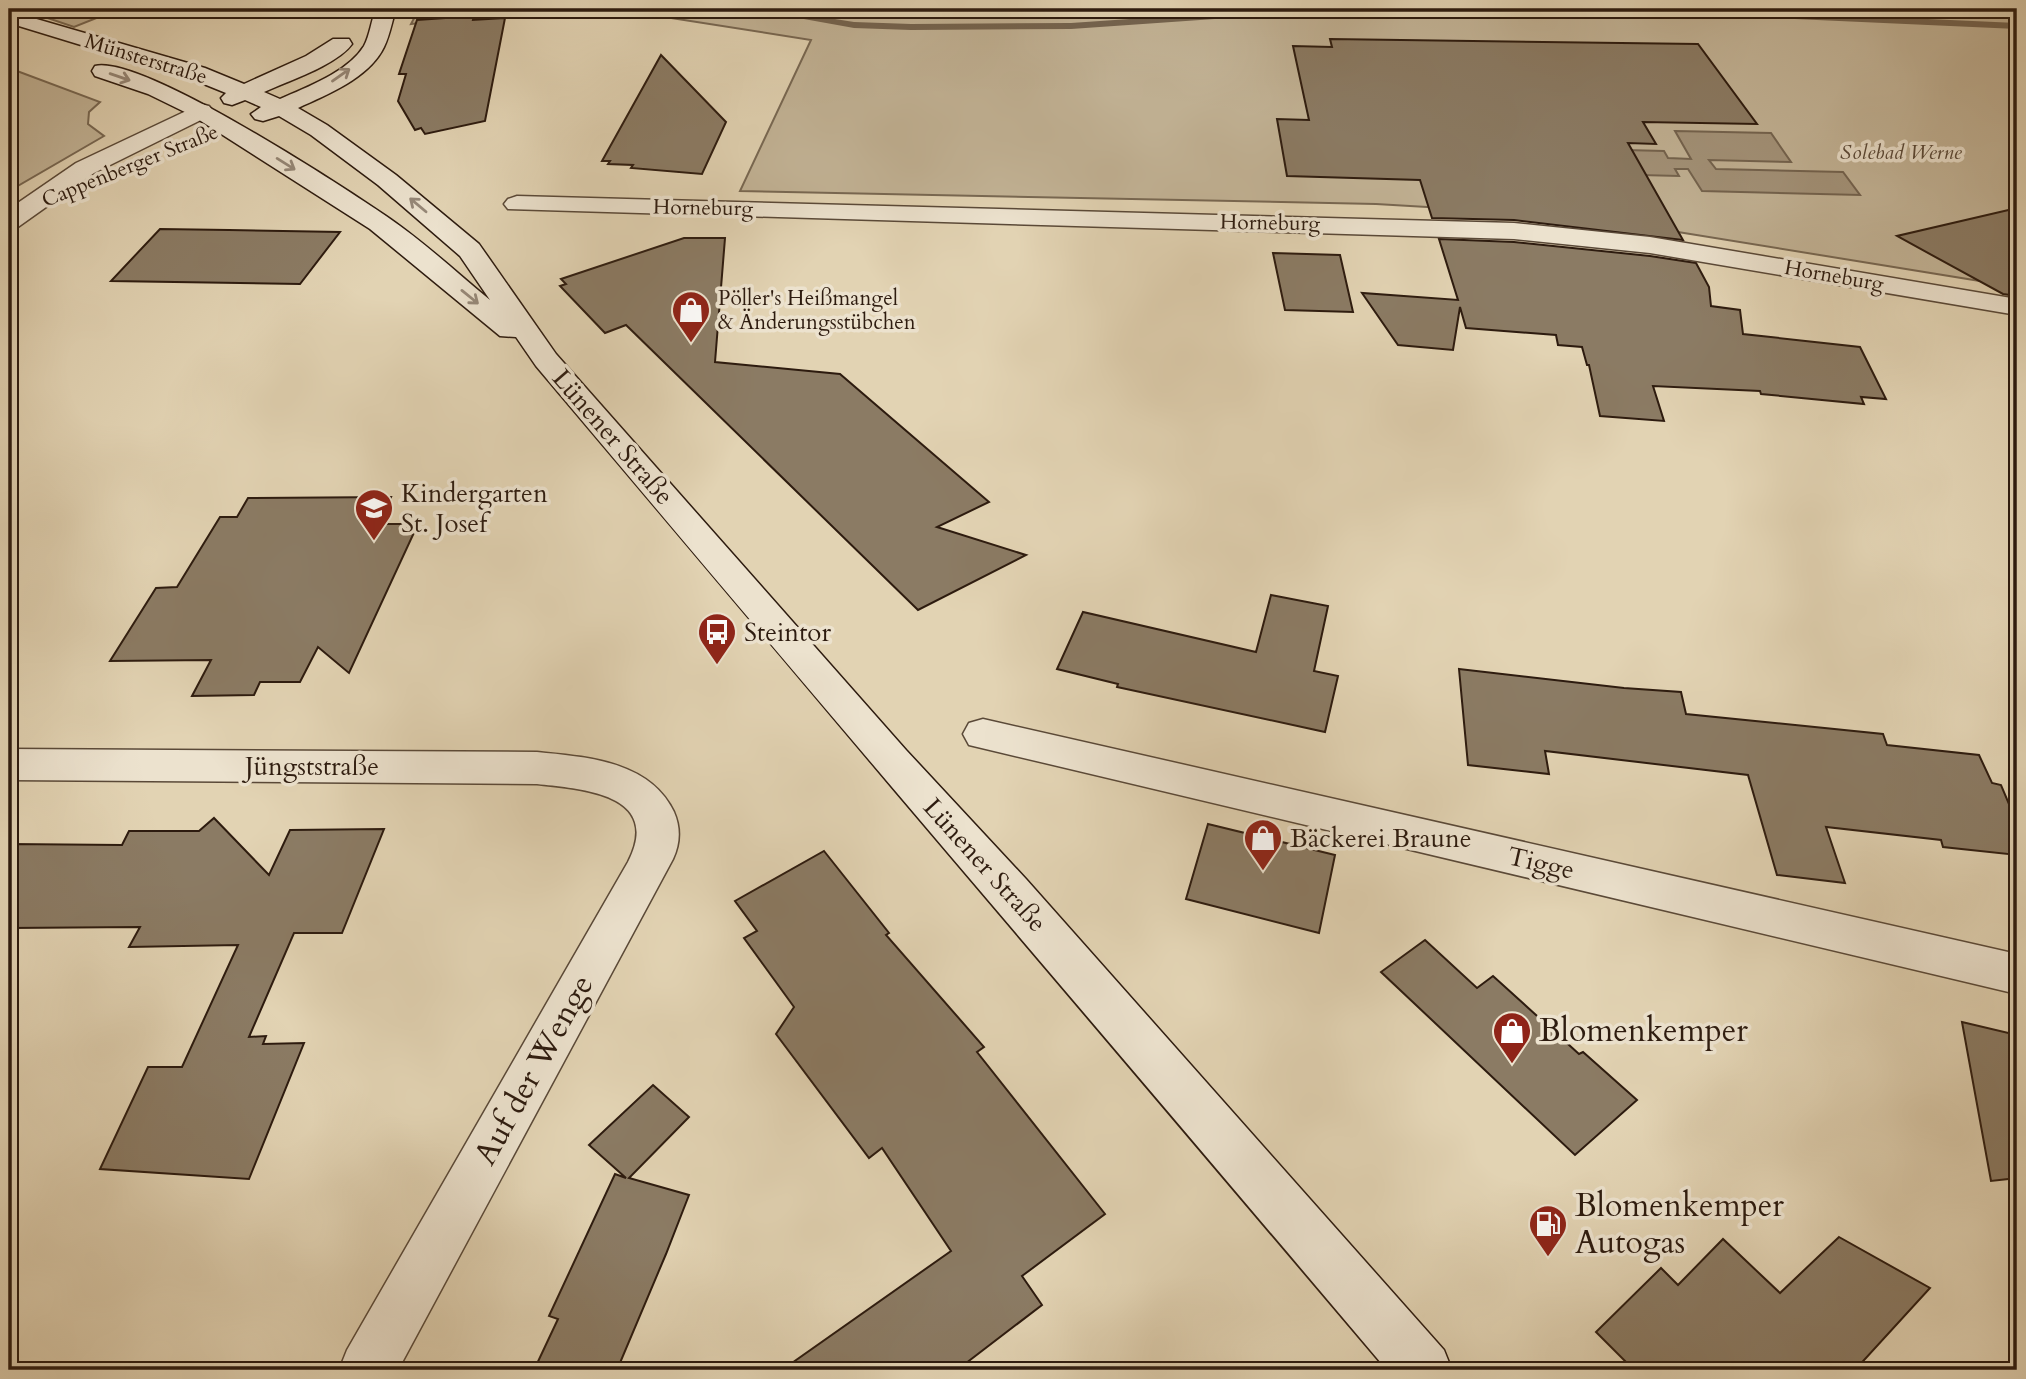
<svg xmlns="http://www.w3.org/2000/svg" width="2026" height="1379" viewBox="0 0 2026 1379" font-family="Cardo,serif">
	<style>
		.green { fill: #c3b497; stroke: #786853; stroke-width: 2 }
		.water { fill: #a4947b; stroke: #746450; stroke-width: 2 }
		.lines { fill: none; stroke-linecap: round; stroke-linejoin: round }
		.stream { fill: #746450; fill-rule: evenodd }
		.building { fill: #8b7b64; stroke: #2d1b0f; stroke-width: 2 }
		.street-casing { stroke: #5a4938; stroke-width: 3 }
		.secondary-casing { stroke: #2d1b0f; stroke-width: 3 }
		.street { fill: #ece2ce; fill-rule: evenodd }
		.secondary { fill: #ece2ce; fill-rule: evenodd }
		.oneway { stroke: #968878 }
		.labels { text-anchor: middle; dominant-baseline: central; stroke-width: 7; stroke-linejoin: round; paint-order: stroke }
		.far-street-label { font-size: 21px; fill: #2d1b0f; stroke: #ece2ce }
		.far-park-label { font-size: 21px; font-style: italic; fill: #5a4938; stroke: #ece2ce }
		.far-poi-label { font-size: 21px; fill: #2d1b0f; stroke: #ece2ce; text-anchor: start }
		.street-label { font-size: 26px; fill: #2d1b0f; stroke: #ece2ce }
		.poi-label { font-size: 26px; fill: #2d1b0f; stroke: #ece2ce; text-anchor: start }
		.near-poi-label { font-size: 32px; fill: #2d1b0f; stroke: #ece2ce; text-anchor: start }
		.near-street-label { font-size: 32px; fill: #2d1b0f; stroke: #ece2ce }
	</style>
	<rect width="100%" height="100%" fill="#e2d3b3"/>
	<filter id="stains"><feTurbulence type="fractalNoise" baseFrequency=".00286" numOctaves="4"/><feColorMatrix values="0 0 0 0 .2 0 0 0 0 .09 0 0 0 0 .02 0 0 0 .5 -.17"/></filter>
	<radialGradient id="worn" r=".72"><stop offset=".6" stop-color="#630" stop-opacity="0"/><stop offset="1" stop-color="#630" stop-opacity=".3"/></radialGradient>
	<g class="green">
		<polygon points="21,9 119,9 74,27"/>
		<polygon points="419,9 539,9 411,24"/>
		<polygon points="574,9 2017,9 2017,287 1647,227 1512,212 1376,204 740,191 811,40 652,15"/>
		<polygon points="9,68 100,102 89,112 88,124 104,136 9,191"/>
	</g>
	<polygon class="water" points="1675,131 1771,133 1791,162 1709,160 1716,169 1843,172 1860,195 1702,191 1688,169 1675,169 1679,176 1560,173 1549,148 1664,151 1668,158 1691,159"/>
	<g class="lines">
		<g class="stream">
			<polygon points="748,9 771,9 854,22 911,24 1071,23 1276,9 1321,9 1316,12 1071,29 911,30 854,28"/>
			<polygon points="1637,9 1704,9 2017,23 2017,29 1642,12"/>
		</g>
	</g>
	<g class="building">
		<polygon points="474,16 473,20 505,18 485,121 425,134 421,128 415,130 398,101 406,74 399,74 417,20"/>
		<polygon points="1330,39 1698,44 1757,124 1643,122 1656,144 1628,143 1683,240 1514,220 1432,218 1420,180 1287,176 1277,119 1309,120 1293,46 1332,47"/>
		<polygon points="661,55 726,122 702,174 631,168 633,165 608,164 610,161 602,161"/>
		<polygon points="2017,208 2017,296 2003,294 1897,236"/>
		<polygon points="160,229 229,230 340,232 300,284 111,281"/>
		<polygon points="684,238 725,238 715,362 840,374 989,502 937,527 1026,555 918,610 626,325 605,333 560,286 566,284 561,279"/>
		<polygon points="1439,239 1514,242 1650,256 1696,263 1709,287 1711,306 1740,310 1743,334 1860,347 1886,399 1861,397 1864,404 1761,394 1760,391 1653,386 1664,421 1600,416 1589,365 1587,365 1582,347 1558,345 1556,335 1466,328 1460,307 1453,350 1398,345 1362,293 1458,300"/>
		<polygon points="1273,253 1340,255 1353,312 1285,310"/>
		<polygon points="391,497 378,524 418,524 349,673 318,647 300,682 260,682 254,695 192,696 211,660 110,661 156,588 177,587 220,517 237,517 248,498"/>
		<polygon points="1271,595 1328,606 1314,671 1338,676 1325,732 1117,687 1118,684 1057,669 1083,612 1256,652"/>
		<polygon points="1459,669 1624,688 1681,692 1686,714 1883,734 1887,745 1979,755 1992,783 2001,785 2017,823 2017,855 1943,847 1941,840 1826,827 1845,883 1777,875 1748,775 1545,751 1549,774 1468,765"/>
		<polygon points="214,818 269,875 290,830 384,829 342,933 294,933 249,1037 266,1036 263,1044 304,1043 249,1179 100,1169 148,1067 182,1067 238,945 129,947 140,927 9,928 9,844 122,845 129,831 199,831"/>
		<polygon points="1208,824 1335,855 1319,933 1186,899"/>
		<polygon points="824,851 889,933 886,935 984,1047 977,1052 1105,1214 1022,1276 1042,1305 957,1370 782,1370 951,1251 882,1148 869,1158 776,1034 794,1007 744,938 757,931 735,901"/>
		<polygon points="1425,940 1477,988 1493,976 1579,1054 1583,1052 1637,1100 1575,1155 1381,972"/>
		<polygon points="1962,1022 2017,1035 2017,1178 1991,1181"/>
		<polygon points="653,1085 689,1117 629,1178 689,1195 666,1254 617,1370 534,1370 558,1319 549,1316 615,1174 626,1178 589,1145"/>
		<polygon points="1839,1237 1930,1288 1855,1370 1634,1370 1596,1332 1661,1268 1678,1285 1723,1239 1780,1293"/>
	</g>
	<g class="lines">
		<defs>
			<g id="street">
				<polygon points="201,104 209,106 213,111 209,116 94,173 18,227 9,229 9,209 76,163"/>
				<polygon points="517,196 1514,223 1650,237 2017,299 2017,315 1650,253 1514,239 508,209 504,204 508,199"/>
				<polygon points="983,719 2017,954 2017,994 969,745 963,734 969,723"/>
				<path d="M 9,749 L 537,752 C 587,757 650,761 674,812 C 681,828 680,844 673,859 L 398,1370 L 339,1370 L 347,1350 L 628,862 C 663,794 583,789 537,784 L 9,780 Z"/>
			</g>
			<path id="secondary" d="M 376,9 L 396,9 C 392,21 390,35 384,47 C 369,78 328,94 298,108 L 327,125 L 396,175 L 479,244 L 556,354 L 906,750 L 1026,879 L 1444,1350 L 1452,1370 L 1387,1370 C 1104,1035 818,702 536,366 L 516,337 L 500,336 L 370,229 L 193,116 L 148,94 L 95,76 L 92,71 L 95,66 C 142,55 340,185 386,216 C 423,241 456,272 490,300 L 460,256 L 378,185 L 311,135 L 279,116 L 263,121 L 255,119 L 251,114 L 261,107 L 245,100 L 232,105 L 224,103 L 221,98 L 226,93 L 189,78 L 9,23 L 9,11 L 205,68 L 244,84 L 306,56 L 333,39 L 349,39 L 352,44 C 337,65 288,81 264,92 L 280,99 C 307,87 348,72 364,46 C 370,35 371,21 376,9 Z"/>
		</defs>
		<use href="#street" class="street-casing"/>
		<use href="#secondary" class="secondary-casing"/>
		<use href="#street" class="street"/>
		<use href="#secondary" class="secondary"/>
	</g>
	<defs><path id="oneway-shaft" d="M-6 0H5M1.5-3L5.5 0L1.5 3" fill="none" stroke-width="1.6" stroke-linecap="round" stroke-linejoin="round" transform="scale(1.75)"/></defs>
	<g class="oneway">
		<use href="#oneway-shaft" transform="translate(341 75) rotate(-35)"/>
		<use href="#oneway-shaft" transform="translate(120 77) rotate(19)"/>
		<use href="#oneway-shaft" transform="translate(286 164) rotate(32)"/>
		<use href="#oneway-shaft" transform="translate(418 205) rotate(-140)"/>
		<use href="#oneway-shaft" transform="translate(470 297) rotate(39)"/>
	</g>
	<defs>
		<symbol id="shop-pin" viewBox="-11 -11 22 30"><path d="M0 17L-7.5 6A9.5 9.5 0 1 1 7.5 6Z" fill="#8f2418" stroke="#ece2ce"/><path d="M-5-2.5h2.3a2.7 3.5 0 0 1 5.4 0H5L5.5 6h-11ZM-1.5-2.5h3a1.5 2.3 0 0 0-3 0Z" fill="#fff"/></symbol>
		<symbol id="school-pin" viewBox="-11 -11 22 30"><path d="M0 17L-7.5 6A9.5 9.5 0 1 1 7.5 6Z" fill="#8f2418" stroke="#ece2ce"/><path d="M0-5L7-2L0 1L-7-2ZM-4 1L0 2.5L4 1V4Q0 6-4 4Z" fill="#fff"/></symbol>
		<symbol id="bus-pin" viewBox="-11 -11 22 30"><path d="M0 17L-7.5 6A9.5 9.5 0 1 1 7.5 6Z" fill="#8f2418" stroke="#ece2ce"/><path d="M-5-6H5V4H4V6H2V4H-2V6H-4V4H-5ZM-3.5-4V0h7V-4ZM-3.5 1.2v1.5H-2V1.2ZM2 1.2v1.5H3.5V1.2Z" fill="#fff"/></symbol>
		<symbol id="fuel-pin" viewBox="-11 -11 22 30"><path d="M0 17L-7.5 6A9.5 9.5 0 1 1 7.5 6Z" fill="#8f2418" stroke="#ece2ce"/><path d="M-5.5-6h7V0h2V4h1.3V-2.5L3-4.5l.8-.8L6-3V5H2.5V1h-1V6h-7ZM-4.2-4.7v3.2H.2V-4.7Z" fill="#fff"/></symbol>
	</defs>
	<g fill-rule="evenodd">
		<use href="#shop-pin" x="669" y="288" width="44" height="60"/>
		<use href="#school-pin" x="352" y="486" width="44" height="60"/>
		<use href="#bus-pin" x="695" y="610" width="44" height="60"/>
		<use href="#shop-pin" x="1241" y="816" width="44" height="60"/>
		<use href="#shop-pin" x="1490" y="1009" width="44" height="60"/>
		<use href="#fuel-pin" x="1526" y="1202" width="44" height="60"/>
	</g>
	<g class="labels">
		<g class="far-street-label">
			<text transform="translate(146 59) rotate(17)">Münsterstraße</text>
			<text transform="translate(130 166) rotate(-22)">Cappenberger Straße</text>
			<text transform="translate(703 208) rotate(1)">Horneburg</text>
			<text transform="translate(1270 223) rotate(1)">Horneburg</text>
			<text transform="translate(1834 276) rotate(10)">Horneburg</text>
		</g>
		<g class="far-park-label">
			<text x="1901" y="152">Solebad Werne</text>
		</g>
		<g class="far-poi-label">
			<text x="718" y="298">Pöller's Heißmangel<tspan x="718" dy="24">&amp; Änderungsstübchen</tspan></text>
		</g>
		<g class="street-label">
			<text transform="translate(613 437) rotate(49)">Lünener Straße</text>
			<text x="312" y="766">Jüngststraße</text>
			<text transform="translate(1541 863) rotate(13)">Tigge</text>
			<text transform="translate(985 865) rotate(48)">Lünener Straße</text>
		</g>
		<g class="poi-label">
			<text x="401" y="493">Kindergarten<tspan x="401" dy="30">St. Josef</tspan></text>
			<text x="744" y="632">Steintor</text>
			<text x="1290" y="838">Bäckerei Braune</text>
		</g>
		<g class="near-poi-label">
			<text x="1539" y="1031">Blomenkemper</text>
			<text x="1575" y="1206">Blomenkemper<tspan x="1575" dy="37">Autogas</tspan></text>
		</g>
		<g class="near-street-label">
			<text transform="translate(534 1070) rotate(-61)">Auf der Wenge</text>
		</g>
	</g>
	<rect width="2026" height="1379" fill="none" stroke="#e2d3b3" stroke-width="35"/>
	<rect x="10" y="10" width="2005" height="1358" fill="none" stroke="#2d1b0f" stroke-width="3.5"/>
	<rect x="18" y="18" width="1991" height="1344" fill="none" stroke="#2d1b0f" stroke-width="2"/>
	<rect width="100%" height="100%" filter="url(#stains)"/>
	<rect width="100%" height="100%" fill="url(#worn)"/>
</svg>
